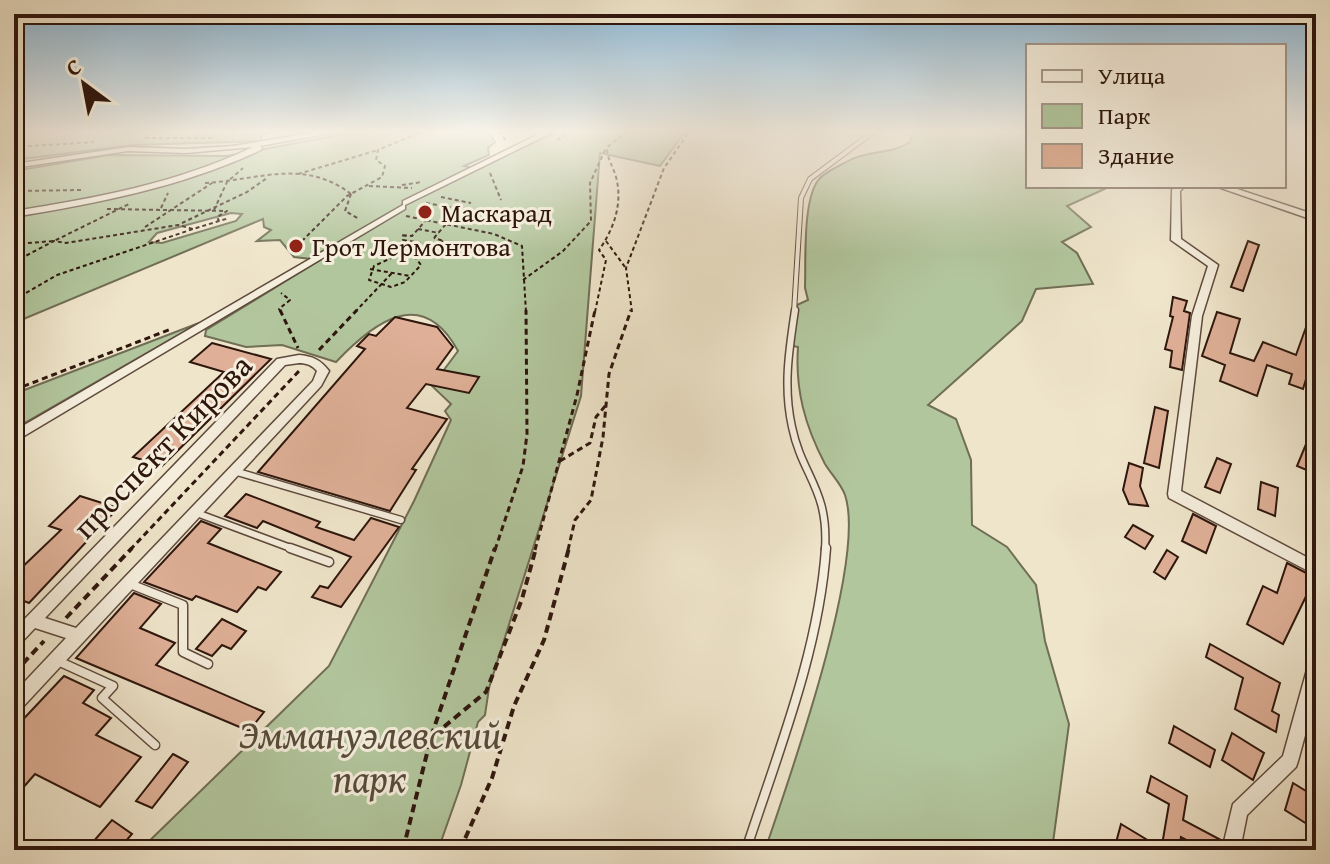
<svg xmlns="http://www.w3.org/2000/svg" width="1330" height="864" viewBox="0 0 1330 864" font-family="'Gentium Book Plus',serif">
	<style>
		.green { fill: #b2c69d; stroke: #706e55; stroke-width: 2; fill-rule: evenodd }
		.building { fill: #dfb097; stroke: #2e160d; stroke-width: 2 }
		.lines { fill: none; stroke-linecap: round; stroke-linejoin: round }
		.service-far2-casing { stroke: #5e4a3c; stroke-width: 6 }
		.service-far1-casing { stroke: #5e4a3c; stroke-width: 9 }
		.service-casing { stroke: #5e4a3c; stroke-width: 11 }
		.minor-casing { stroke: #5e4a3c; stroke-width: 3 }
		.path-far2 { stroke: #2e160d; stroke-width: 2; stroke-dasharray: 4 3; stroke-linecap: butt }
		.path-far1 { stroke: #2e160d; stroke-width: 3; stroke-dasharray: 6 4; stroke-linecap: butt }
		.path { stroke: #2e160d; stroke-width: 4; stroke-dasharray: 8 5; stroke-linecap: butt }
		.service-far2 { stroke: #f5eedd; stroke-width: 4 }
		.service-far1 { stroke: #f5eedd; stroke-width: 6 }
		.service { stroke: #f5eedd; stroke-width: 8 }
		.minor { fill: #f5eedd; fill-rule: evenodd }
		.poi-dot { fill: #8f2418; stroke: #f5eedd; stroke-width: 3 }
		.labels { text-anchor: middle; dominant-baseline: central; stroke-width: 6; stroke-linejoin: round; paint-order: stroke }
		.far-poi-label { font-size: 26px; fill: #2e160d; stroke: #f5eedd; text-anchor: start }
		.street-label { font-size: 32px; fill: #2e160d; stroke: #f5eedd }
		.near-park-label { font-size: 38px; font-style: italic; fill: #564b38; stroke: #f5eedd }
	</style>
	<rect width="100%" height="100%" fill="#efe5cb"/>
	<filter id="stains"><feTurbulence type="fractalNoise" baseFrequency=".0025" numOctaves="4"/><feColorMatrix values="0 0 0 0 .2 0 0 0 0 .09 0 0 0 0 .02 0 0 0 .5 -.17"/></filter>
	<radialGradient id="worn" r=".72"><stop offset=".6" stop-color="#630" stop-opacity="0"/><stop offset="1" stop-color="#630" stop-opacity=".3"/></radialGradient>
	<g class="green">
		<polygon points="14,132 273,132 261,135 261,141 133,145 14,160"/>
		<path d="M 355,132 L 489,132 L 495,142 L 488,148 L 489,155 L 464,166 L 476,169 L 557,132 L 685,132 L 660,166 L 600,153 L 581,396 L 489,688 L 485,715 L 478,722 L 461,785 L 438,850 L 140,850 L 329,666 L 414,501 L 451,420 L 445,411 L 451,404 L 432,386 L 458,351 C 422,285 374,322 336,362 L 282,345 L 246,347 L 205,336 L 206,330 L 320,260 L 294,257 L 280,240 L 257,241 L 271,230 L 264,227 L 263,219 L 14,323 L 14,171 L 109,155 L 227,156 ZM 231,213 L 242,214 L 236,221 L 162,243 L 149,242 L 157,233 Z"/>
		<path d="M 913,132 L 1028,132 L 1028,186 L 1111,186 L 1067,206 L 1091,227 L 1062,242 L 1077,253 L 1093,284 L 1036,289 L 1022,321 L 928,405 L 956,419 L 971,460 L 972,525 L 1007,547 L 1036,585 L 1045,641 L 1069,724 L 1052,850 L 765,850 C 789,779 867,560 845,495 C 841,484 831,474 825,464 C 805,426 795,390 798,347 L 793,346 L 797,305 L 808,300 L 805,288 C 806,262 802,197 820,178 C 827,171 843,164 852,159 C 872,150 892,154 910,142 Z"/>
		<polygon points="199,323 14,429 14,394"/>
	</g>
	<g class="building">
		<polygon points="1248,241 1259,245 1243,291 1231,287"/>
		<polygon points="1173,297 1187,301 1184,311 1190,313 1182,370 1170,367 1172,351 1165,349 1173,317 1170,316"/>
		<polygon points="1314,305 1316,357 1313,356 1303,389 1289,384 1292,374 1267,365 1257,396 1220,381 1225,365 1202,356 1217,312 1240,319 1230,353 1254,361 1263,342 1296,355"/>
		<polygon points="395,317 437,327 453,347 437,369 479,377 469,393 426,384 407,408 447,419 412,469 416,470 390,511 258,472 365,349 357,346 369,334 376,336"/>
		<polygon points="212,343 271,359 162,466 133,457 224,372 190,362"/>
		<polygon points="1155,407 1168,411 1159,468 1144,463"/>
		<polygon points="1316,420 1316,474 1297,466"/>
		<polygon points="1217,458 1231,464 1220,493 1205,487"/>
		<polygon points="1129,463 1143,468 1140,486 1148,506 1129,504 1123,490"/>
		<polygon points="1261,482 1278,488 1275,516 1258,509"/>
		<polygon points="246,494 320,522 316,527 354,540 371,518 399,527 341,607 312,597 320,586 328,588 351,557 263,521 257,528 225,516"/>
		<polygon points="80,496 118,508 29,603 14,597 14,575 61,530 49,526"/>
		<polygon points="1193,514 1216,526 1206,553 1182,541"/>
		<polygon points="201,521 221,529 208,543 281,572 266,590 258,587 237,612 196,596 192,600 144,582"/>
		<polygon points="1133,525 1153,536 1145,549 1125,537"/>
		<polygon points="1167,550 1178,557 1165,579 1154,572"/>
		<polygon points="1287,563 1316,578 1316,589 1311,586 1283,644 1247,624 1263,586 1277,593"/>
		<polygon points="134,593 161,604 140,628 175,643 156,665 264,712 249,731 76,658"/>
		<polygon points="222,619 246,631 231,649 222,645 212,656 196,649"/>
		<polygon points="1210,644 1280,683 1272,711 1279,715 1276,732 1235,709 1243,678 1206,657"/>
		<polygon points="64,676 94,690 83,703 111,718 96,735 141,757 100,807 35,774 14,798 14,729"/>
		<polygon points="1174,726 1215,750 1210,767 1169,743"/>
		<polygon points="1232,733 1264,753 1253,780 1222,760"/>
		<polygon points="173,754 188,762 152,808 136,801"/>
		<polygon points="1151,776 1187,796 1183,820 1221,840 1219,850 1205,850 1181,837 1179,850 1162,845 1169,804 1147,792"/>
		<polygon points="1293,783 1314,796 1307,824 1285,810"/>
		<polygon points="112,820 132,834 118,850 86,850"/>
		<polygon points="1121,824 1164,850 1114,850"/>
	</g>
	<g class="lines">
		<defs>
			<polyline id="service-far2" points="794,312 801,198 810,179 873,132"/>
			<g id="service-far1">
				<path d="M 795,310 C 789,350 783,387 792,427 C 802,476 829,489 825,550"/>
				<polyline points="234,471 401,520"/>
				<polyline points="194,512 296,550"/>
			</g>
			<g id="service">
				<polyline points="290,548 329,562"/>
				<polyline points="130,584 183,605 183,652 208,664"/>
				<polyline points="58,661 113,686 102,698 155,745"/>
				<path d="M 746,850 C 778,752 819,651 826,548"/>
			</g>
			<g id="minor">
				<path d="M 317,132 L 337,132 L 260,146 L 262,148 L 261,150 C 182,187 99,203 14,217 L 14,211 C 97,198 177,183 253,147 L 186,153 L 128,151 L 14,168 L 14,164 L 128,147 L 186,149 L 233,146 Z"/>
				<polygon points="543,132 553,132 405,205 405,209 14,442 14,431 403,205 403,201"/>
				<polygon points="1176,186 1185,186 1180,191 1181,239 1218,265 1202,316 1181,491 1316,562 1316,575 1169,498 1168,494 1192,316 1208,266 1171,240 1172,190"/>
				<polygon points="1215,186 1228,186 1316,215 1316,221"/>
				<path d="M 299,355 C 312,356 321,360 329,371 L 321,386 L 20,710 L 14,712 L 14,693 L 66,638 L 35,628 L 19,645 L 14,647 L 14,630 L 277,359 ZM 299,363 C 306,363 312,365 317,371 L 313,381 L 76,628 L 45,618 L 285,365 Z"/>
				<polygon points="1316,659 1316,695 1298,761 1296,767 1247,815 1240,850 1222,850 1233,804 1283,756 1308,666 1311,661"/>
			</g>
		</defs>
		<use href="#service-far2" class="service-far2-casing"/>
		<use href="#service-far1" class="service-far1-casing"/>
		<use href="#service" class="service-casing"/>
		<use href="#minor" class="minor-casing"/>
		<g class="path-far2">
			<polyline points="498,132 507,141"/>
			<polyline points="145,138 214,138"/>
			<polyline points="557,140 571,132"/>
			<polyline points="14,147 94,142"/>
			<polyline points="490,173 501,200"/>
			<polyline points="298,174 378,150"/>
			<path d="M 205,183 C 259,180 304,158 351,194"/>
			<polyline points="402,185 422,182"/>
			<polyline points="369,186 412,188"/>
			<polyline points="14,191 82,190"/>
			<polyline points="351,194 345,211 359,219"/>
			<polyline points="441,197 471,203"/>
			<polyline points="426,203 455,208"/>
			<polyline points="161,208 168,193"/>
			<polyline points="107,209 227,211 217,217 219,221"/>
			<polyline points="214,210 227,182 243,168"/>
			<polyline points="406,216 494,234 522,246 526,312"/>
			<polyline points="182,223 247,192 267,178"/>
			<polyline points="145,227 212,183"/>
			<polyline points="418,229 439,233"/>
			<polyline points="406,236 401,235 412,236 426,220"/>
			<polyline points="434,238 446,224"/>
			<polygon points="403,240 433,245 426,254 395,248"/>
			<polyline points="606,241 625,267"/>
			<polyline points="14,244 54,241 131,203"/>
			<polyline points="433,245 444,241 434,238"/>
			<polyline points="297,246 347,196 382,177 385,166 376,160 378,150 421,132"/>
			<polygon points="400,254 415,257 421,265 405,282 391,287 369,280 374,266"/>
			<polyline points="14,262 54,241 66,243 178,225 193,229 229,218"/>
			<polyline points="370,269 410,276"/>
			<polyline points="523,280 563,251 591,221 590,183 606,148"/>
			<polyline points="14,300 57,275 193,229"/>
			<polyline points="281,312 279,309 290,300 281,293"/>
			<polyline points="355,312 392,273"/>
			<path d="M 595,312 L 606,260 L 599,250 C 614,229 623,203 616,177 C 613,166 607,159 607,147 L 627,132"/>
			<polyline points="632,312 626,268 664,168 689,132"/>
		</g>
		<g class="path-far1">
			<polyline points="280,310 298,348"/>
			<polyline points="319,350 357,310"/>
			<polyline points="14,390 171,329"/>
			<polyline points="560,461 590,443 596,417 606,405"/>
			<polyline points="130,550 300,370"/>
			<polyline points="495,550 523,466 527,434 526,310"/>
			<polyline points="535,550 577,395 595,310"/>
			<polyline points="568,550 575,520 591,500 603,437 609,374 631,310"/>
		</g>
		<g class="path">
			<polyline points="66,618 132,548"/>
			<polyline points="14,673 44,641"/>
			<polyline points="434,735 486,692 522,599 536,548"/>
			<polyline points="403,850 431,737 495,548"/>
			<polyline points="460,850 492,778 514,706 544,640 569,548"/>
		</g>
		<use href="#service-far2" class="service-far2"/>
		<use href="#service-far1" class="service-far1"/>
		<use href="#service" class="service"/>
		<use href="#minor" class="minor"/>
	</g>
	<linearGradient id="sky" x2="0" y2="1"><stop stop-color="#8ab8d8"/><stop offset="0.52" stop-color="#f8f3e8"/><stop offset="1" stop-color="#f8f3e8" stop-opacity="0"/></linearGradient>
	<rect width="1330" height="253" fill="url(#sky)"/>
	<g class="poi-dot">
		<circle cx="425" cy="212" r="8"/>
		<circle cx="296" cy="246" r="8"/>
	</g>
	<g class="labels">
		<g class="far-poi-label">
			<text x="441" y="212">Маскарад</text>
			<text x="312" y="246">Грот Лермонтова</text>
		</g>
		<g class="street-label">
			<text transform="translate(162 446) rotate(-46)">проспект Кирова</text>
		</g>
		<g class="near-park-label">
			<text x="370" y="734">Эммануэлевский<tspan x="370" dy="44">парк</tspan></text>
		</g>
	</g>
	<rect width="1330" height="864" fill="none" stroke="#efe5cb" stroke-width="48"/>
	<rect x="16" y="16" width="1298" height="832" fill="none" stroke="#2e160d" stroke-width="4"/>
	<rect x="24" y="24" width="1282" height="816" fill="none" stroke="#2e160d" stroke-width="2"/>
	<rect x="1026" y="44" width="260" height="144" fill="#f5eedd" stroke="#a5988a" stroke-width="2"/>
	<rect x="1042" y="70" width="40" height="12" fill="#f5eedd" stroke="#a5988a" stroke-width="2"/>
	<text x="1098" y="84" font-size="24" fill="#2e160d">Улица</text>
	<rect x="1042" y="104" width="40" height="24" fill="#b2c69d" stroke="#a5988a" stroke-width="2"/>
	<text x="1098" y="124" font-size="24" fill="#2e160d">Парк</text>
	<rect x="1042" y="144" width="40" height="24" fill="#dfb097" stroke="#a5988a" stroke-width="2"/>
	<text x="1098" y="164" font-size="24" fill="#2e160d">Здание</text>
	<g transform="translate(84 84) rotate(328)" stroke="#f5eedd" stroke-width="6" paint-order="stroke">
	<path d="M0-6L14 30L0 20L-14 30Z" fill="#2e160d"/>
	<text y="-12" font-size="22" font-weight="bold" text-anchor="middle" fill="#2e160d">С</text>
	</g>
	<rect width="100%" height="100%" filter="url(#stains)"/>
	<rect width="100%" height="100%" fill="url(#worn)"/>
</svg>
